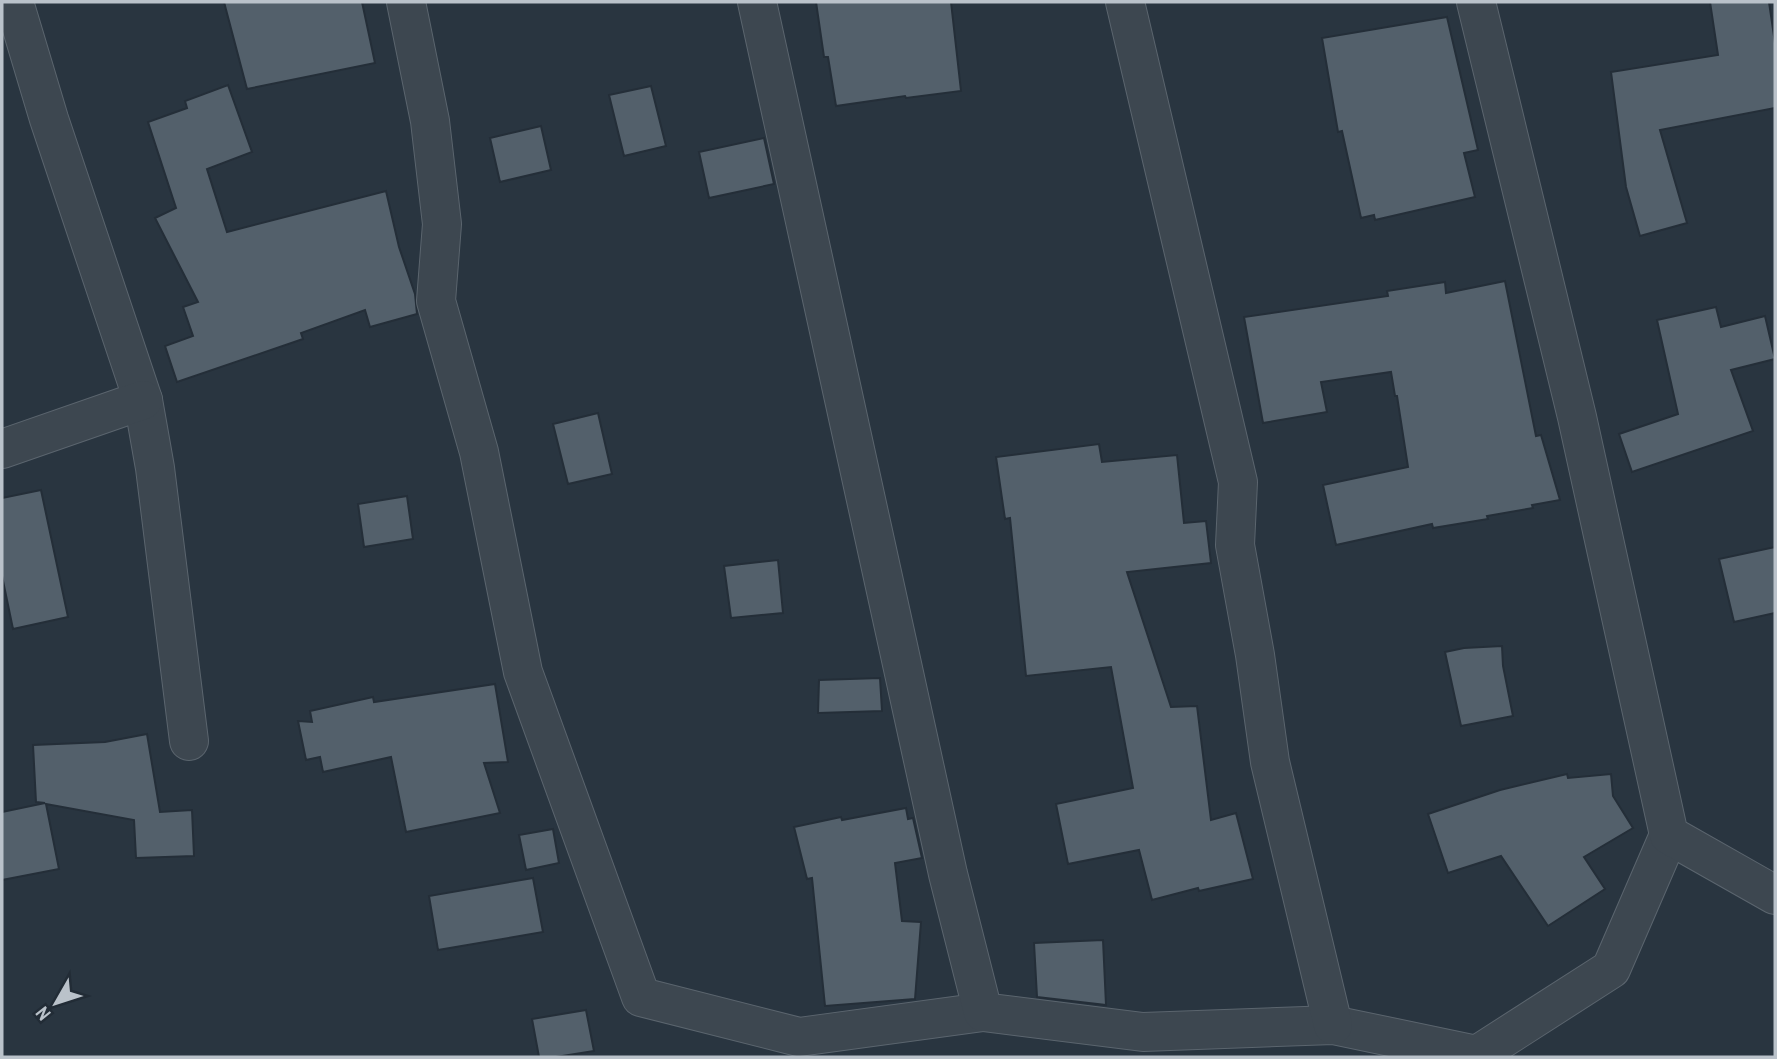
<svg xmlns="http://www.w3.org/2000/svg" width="1777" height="1059" viewBox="0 0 1777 1059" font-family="'Archivo Narrow',sans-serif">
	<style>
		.building { fill: #53606b; stroke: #242e38; stroke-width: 2 }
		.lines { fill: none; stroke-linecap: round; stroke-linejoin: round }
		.minor-casing { stroke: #5b656e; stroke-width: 40 }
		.minor { stroke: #3d4750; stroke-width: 38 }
	</style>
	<rect width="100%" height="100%" fill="#293540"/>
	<g class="building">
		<polygon points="224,2 362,2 375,63 247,89"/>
		<polygon points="816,2 951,2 961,91 906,98 905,96 836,106 828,57 824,57"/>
		<polygon points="1710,2 1769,2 1775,43 1775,108 1660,130 1687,223 1640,236 1626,187 1611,72 1718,55"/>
		<polygon points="1447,17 1478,150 1464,153 1475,197 1375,220 1374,215 1361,218 1342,131 1338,132 1322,38"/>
		<polygon points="228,85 252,152 207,169 227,232 386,191 399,247 415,294 417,314 370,327 365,310 301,333 303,339 177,382 165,346 193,336 183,307 198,302 155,218 176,208 148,122 187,108 185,101"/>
		<polygon points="651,86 666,146 624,156 609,95"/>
		<polygon points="541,126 551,170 500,182 490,138"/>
		<polygon points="764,138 774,184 709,198 699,152"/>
		<polygon points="1505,281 1536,436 1541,435 1560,500 1532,505 1533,508 1487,516 1488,519 1433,528 1432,524 1336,545 1323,485 1408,467 1397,396 1395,396 1391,372 1321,382 1327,412 1263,423 1244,317 1388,296 1387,291 1445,282 1446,293"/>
		<polygon points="1716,307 1721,327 1765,316 1775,359 1731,370 1753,431 1632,472 1619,434 1678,414 1657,320"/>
		<polygon points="598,413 612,474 568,484 553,424"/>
		<polygon points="1099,444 1102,462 1177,455 1184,523 1206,521 1211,563 1127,572 1171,707 1197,706 1211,820 1236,813 1253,879 1199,891 1198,888 1152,900 1139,850 1068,864 1056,804 1133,788 1111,667 1026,676 1010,518 1005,519 996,457"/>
		<polygon points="41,490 68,617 13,629 2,576 2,498"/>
		<polygon points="407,496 413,539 364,547 358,504"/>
		<polygon points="1775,547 1775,613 1734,622 1719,559"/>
		<polygon points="778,560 783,613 731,618 724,566"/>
		<polygon points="1502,646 1503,666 1513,716 1461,726 1445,652 1464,648"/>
		<polygon points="880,678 882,711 818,713 819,680"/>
		<polygon points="495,684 508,762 484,763 500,813 406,832 391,757 323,772 320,757 306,760 298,721 312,722 310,711 373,697 374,702"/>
		<polygon points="147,734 160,812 192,810 194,856 136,858 134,820 46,804 59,869 2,880 2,812 45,803 36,802 33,745 105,742"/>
		<polygon points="1567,774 1568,778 1611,774 1613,796 1633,828 1584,857 1605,889 1548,926 1501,856 1448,873 1428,814 1500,790"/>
		<polygon points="906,808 908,819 913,818 922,858 895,863 902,921 921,922 915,999 825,1006 812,878 807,879 794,827 841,817 842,820"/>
		<polygon points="553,829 559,863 526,870 519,835"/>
		<polygon points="533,878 543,932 438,950 429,896"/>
		<polygon points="1103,940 1106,1005 1037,997 1034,943"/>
		<polygon points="586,1010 594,1051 556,1057 539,1057 532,1019"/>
	</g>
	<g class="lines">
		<defs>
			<g id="minor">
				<polyline points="14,2 49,119 143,400 155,468 189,741"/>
				<polyline points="406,2 430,121 442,224 436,301 479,452 523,672 641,997 799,1037 983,1012"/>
				<polyline points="757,2 948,874 983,1012 1143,1032 1333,1025 1477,1055 1611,969 1669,835"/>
				<polyline points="1125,2 1238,482 1235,545 1255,655 1270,762 1333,1025"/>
				<polyline points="1476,2 1577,417 1669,835 1775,895"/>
				<polyline points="2,449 143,400"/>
			</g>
		</defs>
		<use href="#minor" class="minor-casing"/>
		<use href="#minor" class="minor"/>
	</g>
	<rect width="1777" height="1059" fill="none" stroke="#bac2ca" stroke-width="7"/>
	<g transform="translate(56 1003) rotate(231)" stroke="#222c36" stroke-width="5" paint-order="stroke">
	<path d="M0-5L12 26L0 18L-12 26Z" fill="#bac2ca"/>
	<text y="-10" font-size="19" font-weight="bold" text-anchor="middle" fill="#bac2ca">N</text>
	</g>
</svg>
